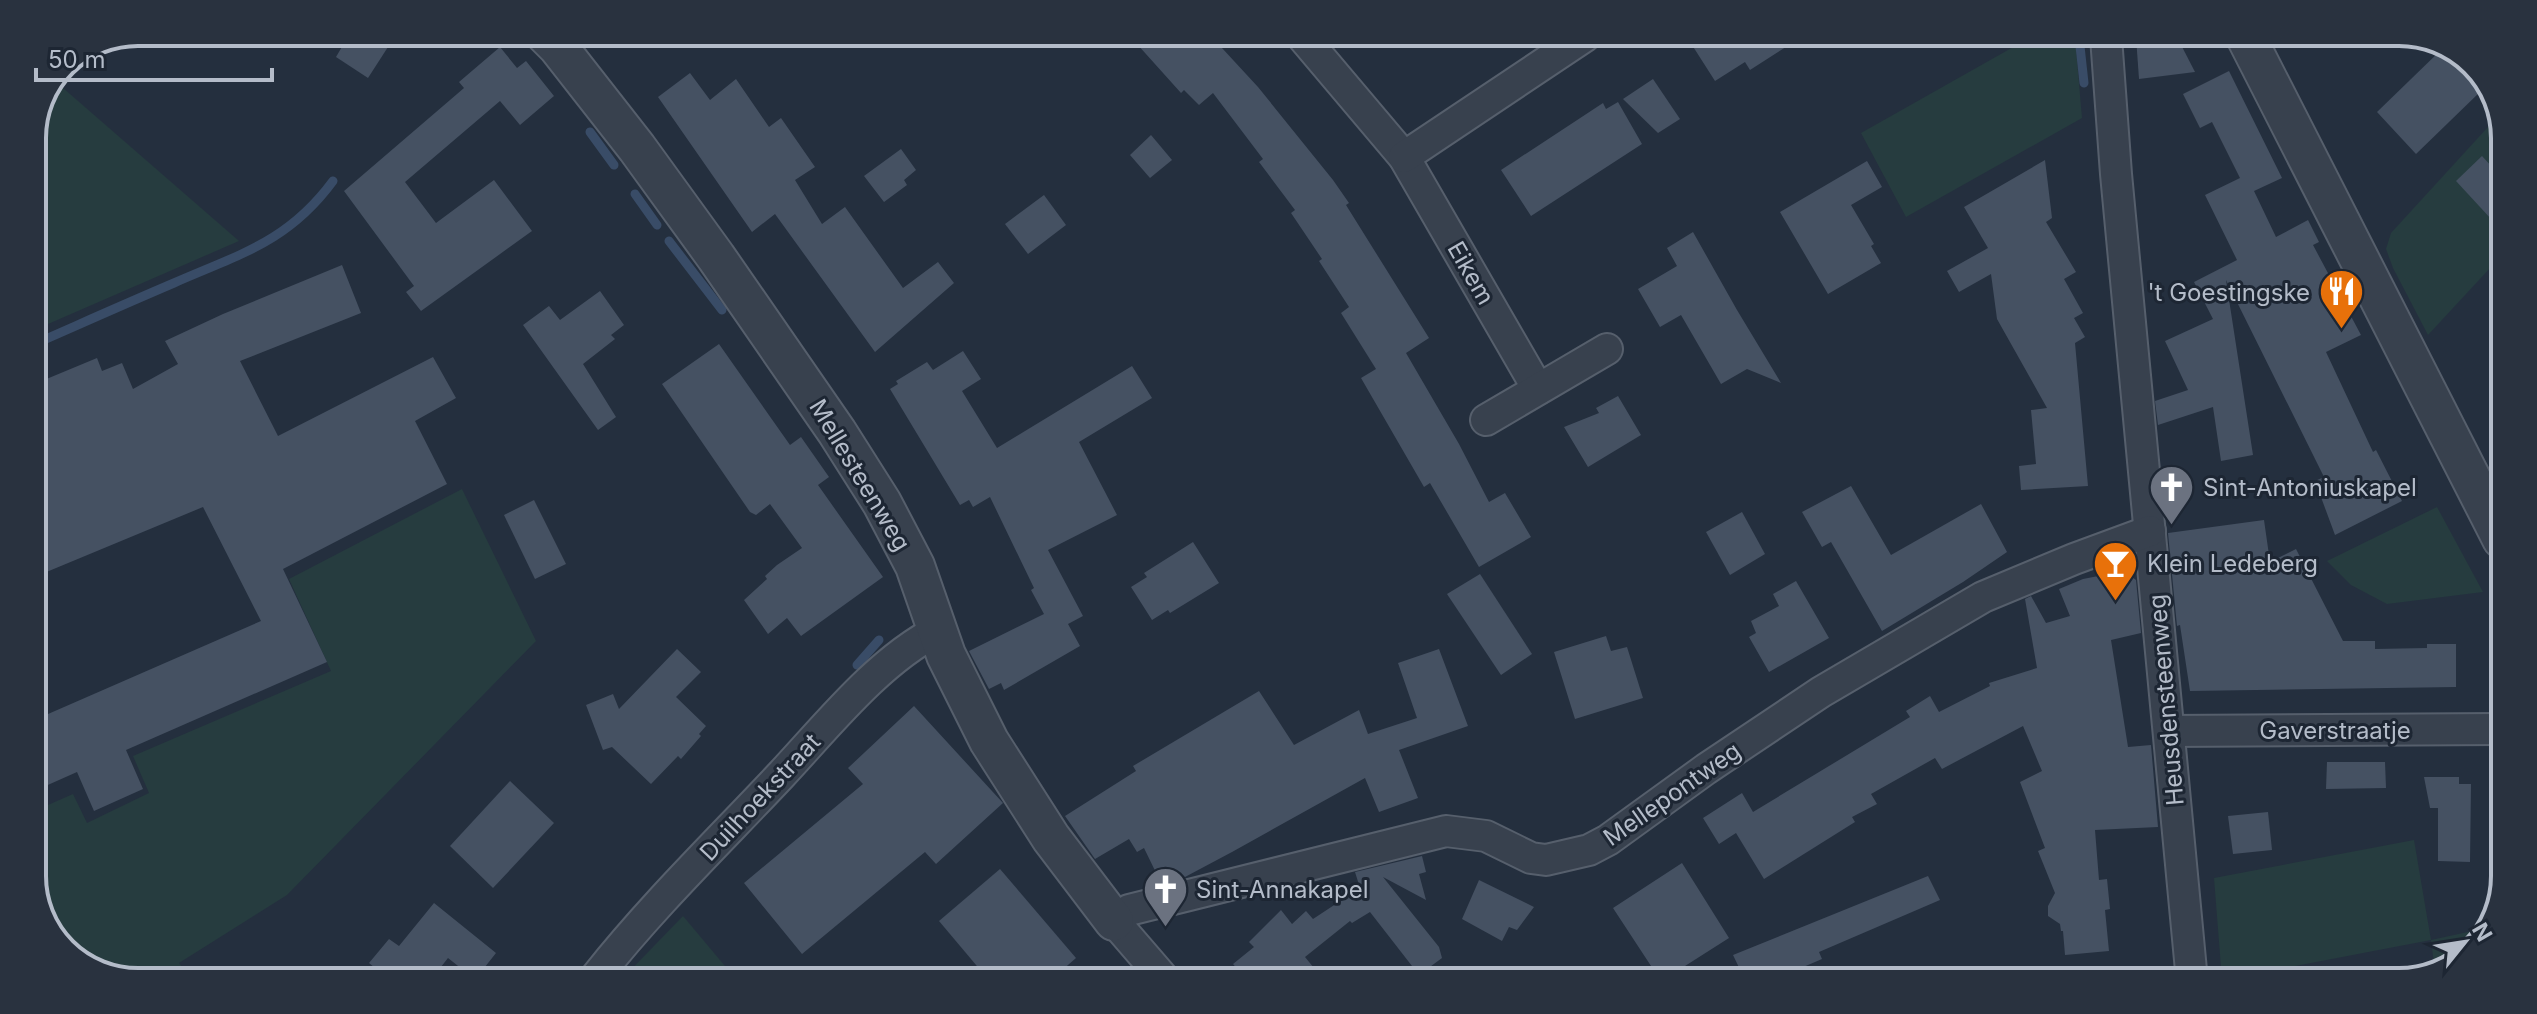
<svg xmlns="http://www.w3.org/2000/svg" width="2537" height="1014" viewBox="0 0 2537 1014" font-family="Inter,sans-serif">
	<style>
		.green { fill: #263c3f }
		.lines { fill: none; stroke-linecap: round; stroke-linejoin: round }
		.stream { stroke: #394c67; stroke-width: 9 }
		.building { fill: #455162 }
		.minor-casing { stroke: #565f6c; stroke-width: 34 }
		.tertiary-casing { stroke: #565f6c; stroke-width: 42 }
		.minor { stroke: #38414e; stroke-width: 30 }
		.tertiary { stroke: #38414e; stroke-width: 38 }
		.labels { text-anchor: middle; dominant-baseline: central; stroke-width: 6; stroke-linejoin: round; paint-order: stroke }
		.street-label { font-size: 24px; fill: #b4bcc9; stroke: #1d2633 }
		.poi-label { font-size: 24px; fill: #b4bcc9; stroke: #1d2633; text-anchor: start }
		.rim { fill: none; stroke: #b4bcc9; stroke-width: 4 }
	</style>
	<rect width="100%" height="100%" fill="#242f3e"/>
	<g class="green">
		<polygon points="2031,37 2075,37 2082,118 1906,217 1861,133"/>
		<polygon points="55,81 239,241 32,331 32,132"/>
		<polygon points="2499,115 2505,131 2504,253 2428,335 2393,268 2386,249 2391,233"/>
		<polygon points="462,489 536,641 287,895 179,963 189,976 104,976 54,941 32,883 32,812 73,794 87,823 149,793 133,756 331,671 289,579"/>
		<polygon points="2437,507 2483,592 2387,604 2351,585 2327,561"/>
		<polygon points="2414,840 2431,940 2486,928 2458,964 2399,982 2353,982 2434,964 2431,940 2222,980 2214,878"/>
		<polygon points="683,916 735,978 623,978"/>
	</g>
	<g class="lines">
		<g class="stream">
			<polyline points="2079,37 2084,83"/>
			<polyline points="590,132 614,165"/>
			<polyline points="635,194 657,225"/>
			<polyline points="669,241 722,310"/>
			<path d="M 32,345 C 80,324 127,303 174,283 C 240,254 288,242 333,181"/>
			<polyline points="857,665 879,640"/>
		</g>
	</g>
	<g class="building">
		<polygon points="350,33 397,33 368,78 336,57"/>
		<polygon points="1128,34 1210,35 1258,87 1333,180 1349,203 1346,205 1429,338 1406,353 1459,444 1489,502 1505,493 1531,537 1479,567 1430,483 1424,487 1361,378 1376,369 1341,313 1349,307 1319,261 1322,259 1291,213 1295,210 1259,162 1263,159 1213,93 1199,105 1184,90 1181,93"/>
		<polygon points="1706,36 1803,36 1750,70 1745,62 1715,81 1692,45"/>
		<polygon points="2136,37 2177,37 2195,72 2139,79"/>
		<polygon points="500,47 517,68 526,61 554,96 520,125 500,101 405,182 436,223 494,180 532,231 421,311 406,292 414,286 344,191 464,88 459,82"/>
		<polygon points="2442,49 2482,90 2416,154 2377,112"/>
		<polygon points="2229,71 2282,178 2254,191 2276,237 2308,220 2319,242 2313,245 2361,335 2326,352 2373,452 2376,450 2402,501 2335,535 2315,481 2324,477 2226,280 2253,455 2221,461 2213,407 2158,425 2155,401 2188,390 2165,341 2213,319 2194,282 2237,260 2205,195 2240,178 2212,122 2200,128 2183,94"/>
		<polygon points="690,73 710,100 736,79 769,127 781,118 815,167 795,180 822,224 845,207 903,288 938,262 954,283 875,352 775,214 752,232 658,97"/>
		<polygon points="1653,79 1680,119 1658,133 1623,99"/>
		<polygon points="1618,102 1642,144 1531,216 1501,170 1603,103 1606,109"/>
		<polygon points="1151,135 1172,160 1150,178 1130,155"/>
		<polygon points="901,149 916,170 904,180 907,185 884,202 864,176"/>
		<polygon points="2482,156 2504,180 2504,233 2456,181"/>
		<polygon points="2045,160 2052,218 2046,222 2076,272 2064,279 2083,313 2074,318 2085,337 2075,343 2088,486 2021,490 2019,466 2036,464 2031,410 2047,408 1997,319 1991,274 1959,292 1947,271 1988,248 1964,207"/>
		<polygon points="1867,161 1882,187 1851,205 1874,244 1871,246 1881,263 1828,294 1780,212"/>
		<polygon points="1044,195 1066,225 1028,254 1005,224"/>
		<polygon points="1693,232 1737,310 1781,383 1747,369 1721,384 1681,315 1660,327 1638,289 1677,266 1667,248"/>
		<polygon points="342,265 361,313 240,361 278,436 433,357 456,398 415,421 447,484 283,569 327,662 126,750 143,789 94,811 77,772 32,792 32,721 261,621 203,507 32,578 32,385 97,358 102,371 122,363 133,389 178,364 165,341 223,314"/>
		<polygon points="600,291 624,325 611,335 615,339 583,364 616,417 598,430 523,325 549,306 560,320"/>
		<polygon points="719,344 790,445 801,437 829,477 818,485 883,577 801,636 787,618 768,634 744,600 767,579 765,576 777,565 802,548 770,504 756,515 750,512 662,384"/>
		<polygon points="963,351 981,379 962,391 997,448 1132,366 1152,398 1079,442 1117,515 1048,550 1083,616 1068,624 1080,646 1004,690 1001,683 989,689 969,651 1044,614 1031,590 1034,588 990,497 973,507 969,500 960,505 890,389 898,384 896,381 927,362 933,370"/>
		<polygon points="1618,396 1641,435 1588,467 1564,427 1599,413 1596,408"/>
		<polygon points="1851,486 1891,555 1981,504 2007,552 1963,582 1882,631 1831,542 1822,547 1802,512"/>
		<polygon points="534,500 566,564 535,579 504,515"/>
		<polygon points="1742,512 1765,554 1730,575 1706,532"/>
		<polygon points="2264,520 2270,562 2296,549 2343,641 2375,641 2375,649 2427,648 2427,644 2456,644 2456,687 2190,691 2180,625 2177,626 2168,533"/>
		<polygon points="1193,542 1219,583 1170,613 1168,610 1152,620 1131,587 1147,577 1144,573"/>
		<polygon points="2124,571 2136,580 2141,633 2111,640 2128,747 2151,745 2158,827 2095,830 2099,880 2107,879 2110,909 2105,910 2109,951 2065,955 2063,931 2061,931 2060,924 2048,916 2048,906 2055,893 2038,851 2045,848 2020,782 2042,771 2023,726 1942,769 1935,758 1871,794 1877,804 1852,817 1855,822 1764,879 1736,833 1719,844 1703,818 1742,793 1753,812 1910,717 1906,711 1930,696 1939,712 1990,686 1989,683 2037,668 2025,599 2031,596 2046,623 2070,616 2059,589 2083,579"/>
		<polygon points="1480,574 1532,654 1501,675 1447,594"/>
		<polygon points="1796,581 1829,638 1769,672 1749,637 1756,633 1751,621 1779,606 1773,594"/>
		<polygon points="1606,636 1611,651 1627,647 1643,698 1575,719 1554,652"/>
		<polygon points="677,649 701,672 676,697 706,726 699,734 701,736 681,759 678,756 651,784 612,747 603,750 586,705 613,694 619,709"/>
		<polygon points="1439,649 1468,726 1399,750 1418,798 1379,812 1365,778 1232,852 1185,877 1179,875 1161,883 1144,848 1137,852 1129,839 1095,859 1065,816 1136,771 1133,766 1259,691 1294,745 1359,710 1368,734 1417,718 1398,663"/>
		<polygon points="914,706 1003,803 936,864 925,852 802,954 744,883 863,784 848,768"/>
		<polygon points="2327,762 2385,762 2386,788 2326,789"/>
		<polygon points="2424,777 2459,777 2459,784 2471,784 2470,862 2438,861 2438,808 2430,808"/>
		<polygon points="510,781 554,823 493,888 450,846"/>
		<polygon points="2268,812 2272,850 2233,854 2228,816"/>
		<polygon points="1422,856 1426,872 1419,874 1426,900 1383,877 1439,947 1442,958 1419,975 1370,912 1352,923 1350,921 1305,957 1323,979 1246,979 1233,964 1254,947 1249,942 1281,910 1292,924 1306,911 1313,919 1360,888 1355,872"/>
		<polygon points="1682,863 1729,938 1663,980 1655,968 1653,969 1613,908"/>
		<polygon points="1000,869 1076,958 1052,979 987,978 939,921"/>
		<polygon points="1928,876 1940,900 1819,952 1822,959 1787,974 1790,980 1745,980 1733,955"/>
		<polygon points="1479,880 1534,907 1517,930 1509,927 1502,941 1462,919"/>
		<polygon points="434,903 496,953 477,977 472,977 448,958 433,977 386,977 369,963 389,939 399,946"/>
	</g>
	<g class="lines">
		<defs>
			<g id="minor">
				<polyline points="1301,35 1404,157 1538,389"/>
				<polyline points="2106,37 2116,174 2192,981"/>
				<polyline points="1404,157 1585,36"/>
				<polyline points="1486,420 1607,349"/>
				<polyline points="2169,731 2500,729"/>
				<path d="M 596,977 C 652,906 719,841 781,775 C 826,727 878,661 937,631"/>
				<polyline points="1164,979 1114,921 1129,910 1446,831 1486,836 1531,858 1546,860 1589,850 1608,840 1706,769 1821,692 1983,597 2074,559 2150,531"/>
			</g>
			<g id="tertiary">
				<polyline points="544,33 558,47 637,148 716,257 837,432 882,503 915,566 946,655 989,741 1051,838 1114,921"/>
				<polyline points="2246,37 2502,539"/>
			</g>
		</defs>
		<use href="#minor" class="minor-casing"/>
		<use href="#tertiary" class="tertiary-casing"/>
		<use href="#minor" class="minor"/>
		<use href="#tertiary" class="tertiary"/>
	</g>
	<defs>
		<symbol id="restaurant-pin" viewBox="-11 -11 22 30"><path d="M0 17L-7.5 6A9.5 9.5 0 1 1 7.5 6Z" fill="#e8710a" stroke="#1d2633"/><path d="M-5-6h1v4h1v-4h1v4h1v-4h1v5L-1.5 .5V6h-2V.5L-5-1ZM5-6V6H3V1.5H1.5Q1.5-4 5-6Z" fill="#fff"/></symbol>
		<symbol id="church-pin" viewBox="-11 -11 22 30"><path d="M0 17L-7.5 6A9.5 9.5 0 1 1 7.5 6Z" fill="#6b7280" stroke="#1d2633"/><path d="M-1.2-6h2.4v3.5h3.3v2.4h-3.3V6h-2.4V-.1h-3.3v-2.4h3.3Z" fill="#fff"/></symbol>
		<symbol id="bar-pin" viewBox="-11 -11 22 30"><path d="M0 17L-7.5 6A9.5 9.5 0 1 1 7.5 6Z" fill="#e8710a" stroke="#1d2633"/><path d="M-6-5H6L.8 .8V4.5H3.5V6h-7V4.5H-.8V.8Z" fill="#fff"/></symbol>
	</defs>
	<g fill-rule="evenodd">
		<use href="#restaurant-pin" x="2316" y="266" width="51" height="69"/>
		<use href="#church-pin" x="2146" y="462" width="51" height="69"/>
		<use href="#bar-pin" x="2090" y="538" width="51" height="69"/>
		<use href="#church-pin" x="1140" y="864" width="51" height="69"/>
	</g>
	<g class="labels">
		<g class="street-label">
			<text transform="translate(1471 273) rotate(60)">Eikem</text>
			<text transform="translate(860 475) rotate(59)">Mellesteenweg</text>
			<text transform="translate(2166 700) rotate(-95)">Heusdensteenweg</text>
			<text x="2335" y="730">Gaverstraatje</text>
			<text transform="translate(1672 794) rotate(-35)">Mellepontweg</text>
			<text transform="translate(760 797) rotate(-47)">Duilhoekstraat</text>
		</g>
		<g class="poi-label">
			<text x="2310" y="292" text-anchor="end">'t Goestingske</text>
			<text x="2203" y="487">Sint-Antoniuskapel</text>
			<text x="2147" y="563">Klein Ledeberg</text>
			<text x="1196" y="889">Sint-Annakapel</text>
		</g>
	</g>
	<path d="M0 0H2537V1014H0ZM138 46H2399A92 92 0 0 1 2491 138V876A92 92 0 0 1 2399 968H138A92 92 0 0 1 46 876V138A92 92 0 0 1 138 46Z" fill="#29323f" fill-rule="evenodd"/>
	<path class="rim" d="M138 46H2399A92 92 0 0 1 2491 138V876A92 92 0 0 1 2399 968H138A92 92 0 0 1 46 876V138A92 92 0 0 1 138 46Z"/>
	<g transform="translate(2465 942) rotate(60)" stroke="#1d2633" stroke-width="6" paint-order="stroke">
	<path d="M0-6L14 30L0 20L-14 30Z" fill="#b4bcc9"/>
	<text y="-12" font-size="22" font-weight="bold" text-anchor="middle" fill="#b4bcc9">N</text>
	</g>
	<path d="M36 68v12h236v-12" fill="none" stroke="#b4bcc9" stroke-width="4"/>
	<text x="48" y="68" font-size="24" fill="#b4bcc9" stroke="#1d2633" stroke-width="6" paint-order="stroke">50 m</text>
</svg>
